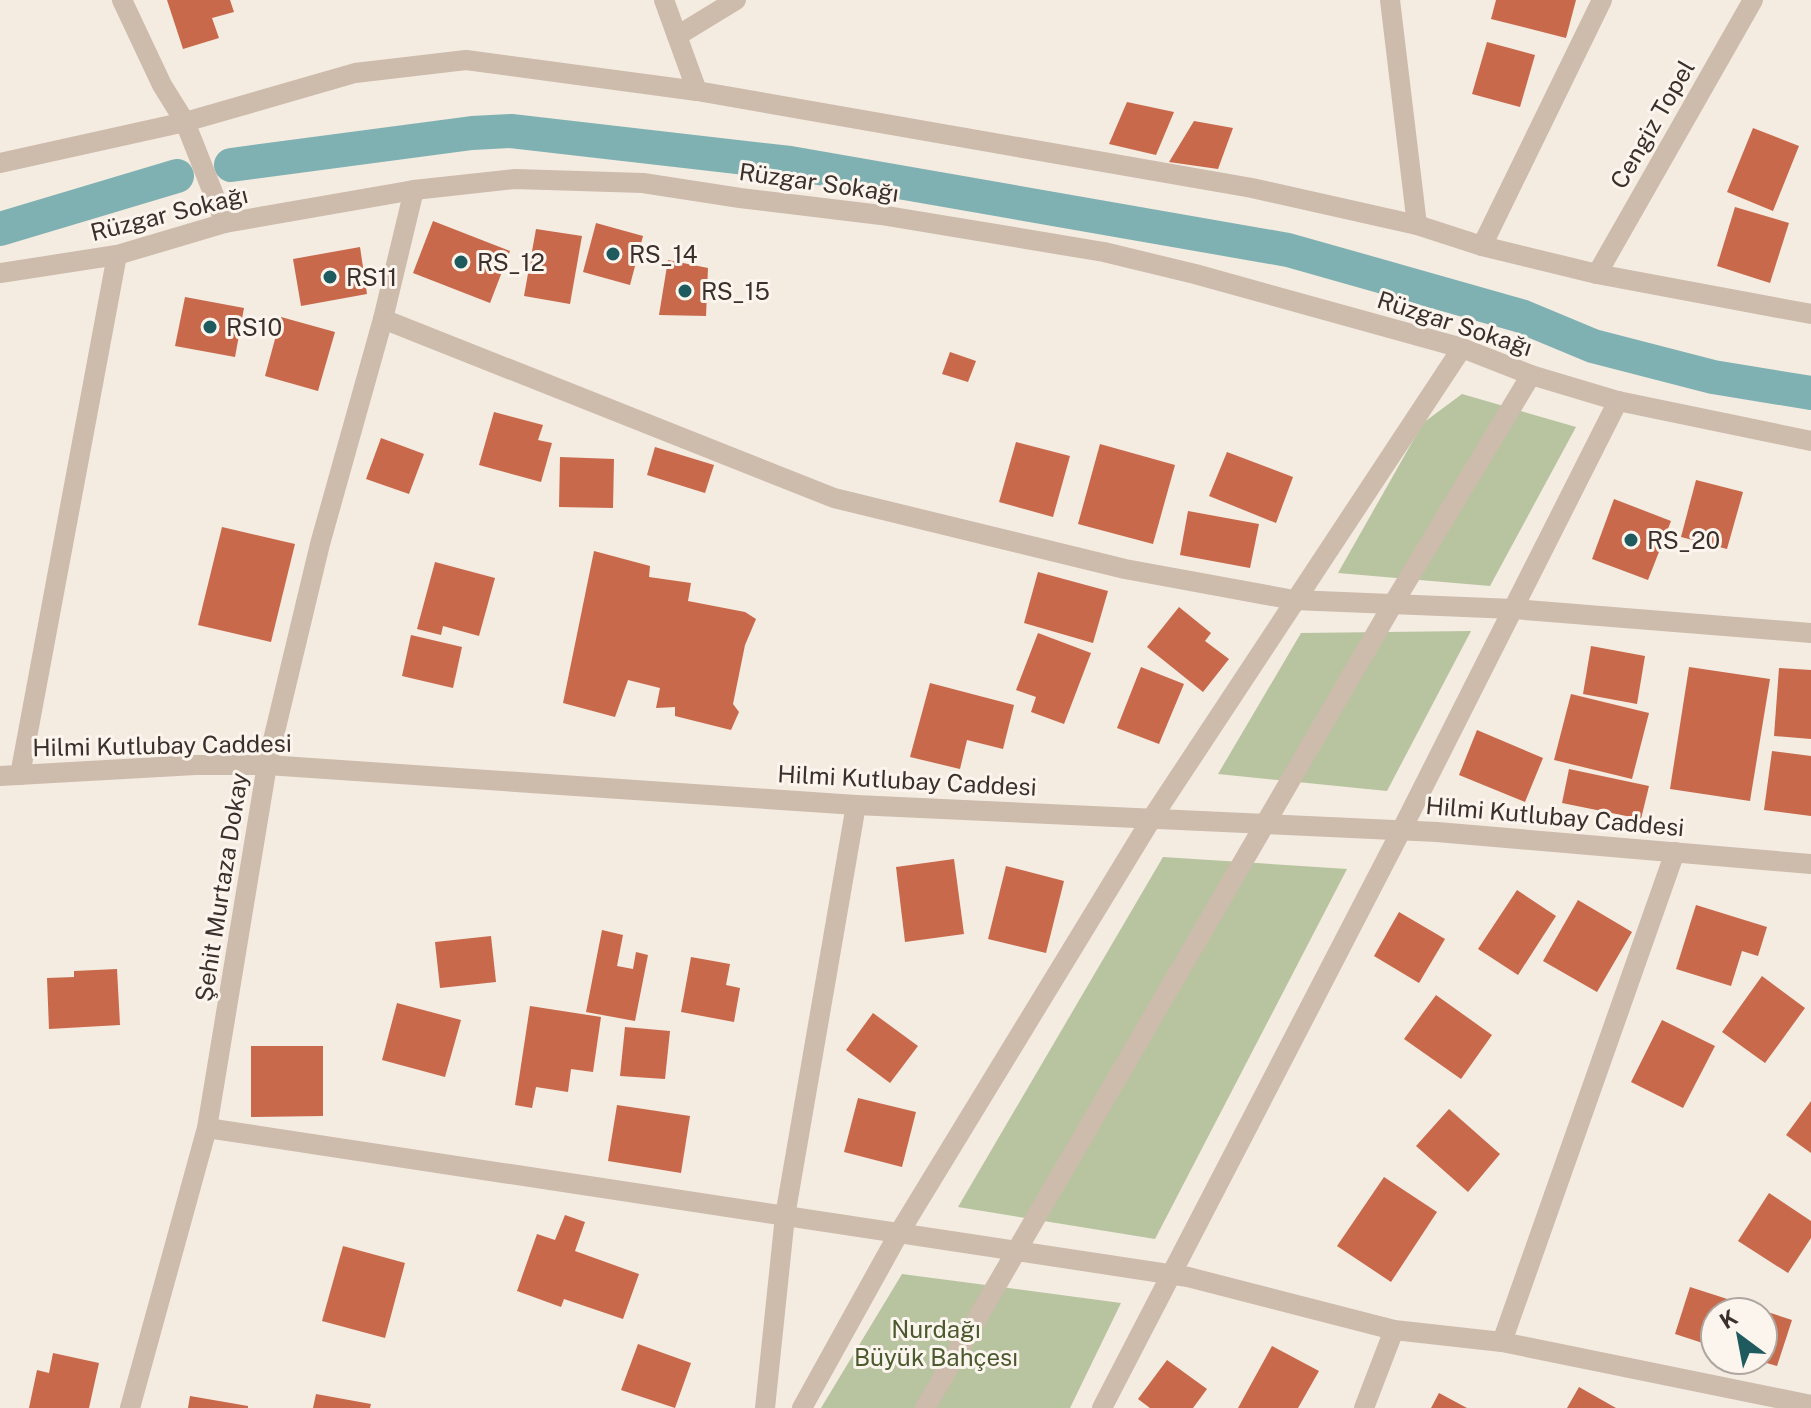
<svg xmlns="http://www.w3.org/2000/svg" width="1811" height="1408" viewBox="0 0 1811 1408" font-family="'Public Sans',sans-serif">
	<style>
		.green { fill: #b8c4a0 }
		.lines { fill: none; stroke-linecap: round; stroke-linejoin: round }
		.canal { stroke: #7fb0b2; stroke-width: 34 }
		.building { fill: #c8694b }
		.minor { stroke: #cdbbac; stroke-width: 20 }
		.poi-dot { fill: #1f5a5e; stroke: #fbf5ee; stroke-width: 3 }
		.labels { text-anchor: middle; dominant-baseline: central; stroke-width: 6; stroke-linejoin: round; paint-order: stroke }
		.street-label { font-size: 24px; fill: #3b302b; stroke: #fbf5ee }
		.poi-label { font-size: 24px; fill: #3b302b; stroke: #fbf5ee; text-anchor: start }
		.park-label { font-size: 24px; fill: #4a5a2e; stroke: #fbf5ee }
	</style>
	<rect width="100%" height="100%" fill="#f4ebe1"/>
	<g class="green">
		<polygon points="1462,394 1576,427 1490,586 1338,573 1423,423"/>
		<polygon points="1471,631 1387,791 1218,774 1301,633"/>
		<polygon points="1163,857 1347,869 1155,1239 958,1207"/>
		<polygon points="902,1274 1121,1303 1070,1408 821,1408"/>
	</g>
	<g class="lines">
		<g class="canal">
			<polyline points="231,165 472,133 511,131 790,163 1288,250 1521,316 1593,346 1713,377 1811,393"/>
			<polyline points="0,229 177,176"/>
		</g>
	</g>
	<g class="building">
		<polygon points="167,0 230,0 234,12 212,18 219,38 183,49"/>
		<polygon points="1496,0 1576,0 1566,38 1491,19"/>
		<polygon points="1487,42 1535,55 1520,107 1472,94"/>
		<polygon points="1127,102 1174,112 1156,155 1109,144"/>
		<polygon points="1194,121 1233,128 1218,169 1169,162"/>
		<polygon points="1753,128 1799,146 1773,211 1727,192"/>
		<polygon points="1735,207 1789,223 1770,283 1717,266"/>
		<polygon points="433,221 510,251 490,303 413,273"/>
		<polygon points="596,223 643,236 630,285 583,272"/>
		<polygon points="536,229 582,236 570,304 524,296"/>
		<polygon points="360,247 367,294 301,306 293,259"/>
		<polygon points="668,260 708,268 706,316 659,315"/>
		<polygon points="185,297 244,308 235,357 175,346"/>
		<polygon points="281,317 335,332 318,391 265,376"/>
		<polygon points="950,352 976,361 968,382 942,374"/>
		<polygon points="494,412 543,425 538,440 552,443 541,482 479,465"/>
		<polygon points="381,438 424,454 409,494 366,479"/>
		<polygon points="1016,442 1070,456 1053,517 999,502"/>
		<polygon points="1100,444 1175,465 1153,544 1078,524"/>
		<polygon points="655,447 714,465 705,493 647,475"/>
		<polygon points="1227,452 1293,477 1276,523 1209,496"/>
		<polygon points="560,457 614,459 613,508 559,507"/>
		<polygon points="1696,480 1743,492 1727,549 1681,537"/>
		<polygon points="1614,499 1671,521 1648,580 1592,559"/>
		<polygon points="1188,511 1259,524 1250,568 1180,555"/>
		<polygon points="222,527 295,544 271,642 198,625"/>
		<polygon points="594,551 650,566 649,577 691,583 688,601 745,612 756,619 745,645 733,704 739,712 731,730 675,716 675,707 656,708 660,688 628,680 615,717 563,703"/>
		<polygon points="435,562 495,578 479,636 443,626 441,635 417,629"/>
		<polygon points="1038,572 1108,591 1093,643 1024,623"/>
		<polygon points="1179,607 1211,633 1205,641 1229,659 1203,692 1147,647"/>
		<polygon points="1038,633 1091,653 1064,724 1031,712 1036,697 1016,690"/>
		<polygon points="411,635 462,647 453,688 402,676"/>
		<polygon points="1591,646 1645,656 1637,704 1583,694"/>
		<polygon points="1141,667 1184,684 1159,744 1117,728"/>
		<polygon points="1689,667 1770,679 1750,801 1670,789"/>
		<polygon points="1779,668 1811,670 1811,739 1774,736"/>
		<polygon points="930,683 1014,705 1003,749 967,740 960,769 910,757"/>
		<polygon points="1571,694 1649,713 1632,779 1554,760"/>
		<polygon points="1477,730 1543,758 1525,802 1459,775"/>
		<polygon points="1772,751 1811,756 1811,816 1764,810"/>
		<polygon points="1569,769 1649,786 1641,819 1562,803"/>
		<polygon points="954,859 964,934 905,942 896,867"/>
		<polygon points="1006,866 1064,881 1046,953 988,939"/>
		<polygon points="1517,890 1556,916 1518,975 1478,949"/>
		<polygon points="1578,900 1632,932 1597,992 1543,961"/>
		<polygon points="1696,905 1767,927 1758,956 1742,951 1731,986 1676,969"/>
		<polygon points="1399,912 1445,939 1419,983 1374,956"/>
		<polygon points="602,930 623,935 617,966 633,969 636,952 648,955 635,1021 586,1012"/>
		<polygon points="491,936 496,982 440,988 435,942"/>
		<polygon points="691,957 730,964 726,985 740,988 734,1022 681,1012"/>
		<polygon points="117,969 120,1025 49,1029 47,978 74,977 74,971"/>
		<polygon points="1762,976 1805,1008 1765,1063 1722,1032"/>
		<polygon points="1436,995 1492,1035 1461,1079 1404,1039"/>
		<polygon points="397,1003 461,1020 445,1077 382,1060"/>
		<polygon points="530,1006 601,1017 593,1072 571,1069 568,1092 536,1087 532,1108 515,1105"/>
		<polygon points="873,1013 918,1046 890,1083 846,1050"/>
		<polygon points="1662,1020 1715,1046 1683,1108 1631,1082"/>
		<polygon points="625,1027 670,1031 665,1079 620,1076"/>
		<polygon points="251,1046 323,1046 323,1116 251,1117"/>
		<polygon points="858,1098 916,1112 902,1167 844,1152"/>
		<polygon points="1811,1101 1811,1153 1786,1135"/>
		<polygon points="617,1105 690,1116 681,1173 608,1161"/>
		<polygon points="1449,1109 1500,1154 1468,1192 1416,1146"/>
		<polygon points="1384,1177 1437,1212 1391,1282 1337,1246"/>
		<polygon points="1769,1193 1811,1221 1811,1238 1788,1273 1738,1241"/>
		<polygon points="565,1215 585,1222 575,1251 639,1274 623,1319 564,1299 561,1307 517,1291 537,1234 555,1240"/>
		<polygon points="343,1246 405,1263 385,1338 322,1321"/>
		<polygon points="1690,1287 1792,1320 1777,1366 1763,1362 1763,1312 1715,1312 1715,1347 1675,1334"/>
		<polygon points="638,1344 691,1363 675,1408 621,1390"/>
		<polygon points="1272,1346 1319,1371 1298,1408 1238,1408"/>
		<polygon points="53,1353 99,1363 89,1408 29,1408 37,1370 49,1373"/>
		<polygon points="1167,1360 1207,1389 1193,1408 1150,1408 1138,1399"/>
		<polygon points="1579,1387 1616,1408 1567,1408"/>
		<polygon points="1439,1393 1467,1408 1431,1408"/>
		<polygon points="316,1394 371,1404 370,1408 313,1408"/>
		<polygon points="190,1396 248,1406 248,1408 188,1408"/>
	</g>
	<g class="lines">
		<g class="minor">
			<polyline points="122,0 162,85 185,122 225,223"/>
			<polyline points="664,0 697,91 1252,188 1417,225 1482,246 1597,274 1811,314"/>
			<polyline points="1390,0 1417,225"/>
			<polyline points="677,36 736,0"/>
			<polyline points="0,163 185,122 355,73 466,60 697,91"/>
			<polyline points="1482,246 1602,0"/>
			<polyline points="0,273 117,255 225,223 414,190 515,179 643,183 740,198 881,215 1104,252 1195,274 1462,348 1531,375 1618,401 1811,441"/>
			<polyline points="1597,274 1753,0"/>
			<polyline points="383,319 834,498 1125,569 1294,600 1513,609 1811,633"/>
			<polyline points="20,775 117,255"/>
			<polyline points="0,776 195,765 267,765 856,805 1437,832 1811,864"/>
			<polyline points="207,1128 1188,1277 1394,1330 1502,1342 1811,1405"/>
			<polyline points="1502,1342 1675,852"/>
			<polyline points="130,1408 207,1128 267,765 320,544 383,319 414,190"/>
			<polyline points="765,1408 785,1216 856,805"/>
			<polyline points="802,1408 899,1233 1152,818 1462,348"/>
			<polyline points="925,1408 1393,604 1531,375"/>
			<polyline points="1102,1408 1401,831 1618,401"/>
			<polyline points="1364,1408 1394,1330"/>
		</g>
	</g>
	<g class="poi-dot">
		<circle cx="613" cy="254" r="8"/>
		<circle cx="461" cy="262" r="8"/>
		<circle cx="330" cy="277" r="8"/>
		<circle cx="685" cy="291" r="8"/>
		<circle cx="210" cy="327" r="8"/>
		<circle cx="1631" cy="540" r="8"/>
	</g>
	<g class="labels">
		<g class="street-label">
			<text transform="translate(1652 124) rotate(-60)">Cengiz Topel</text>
			<text transform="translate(819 182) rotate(8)">Rüzgar Sokağı</text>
			<text transform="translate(169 213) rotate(-14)">Rüzgar Sokağı</text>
			<text transform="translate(1455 323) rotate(18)">Rüzgar Sokağı</text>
			<text transform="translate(162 745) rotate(-1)">Hilmi Kutlubay Caddesi</text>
			<text transform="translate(907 780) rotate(3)">Hilmi Kutlubay Caddesi</text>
			<text transform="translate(1555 816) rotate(5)">Hilmi Kutlubay Caddesi</text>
			<text transform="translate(221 887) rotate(-81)">Şehit Murtaza Dokay</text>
		</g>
		<g class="poi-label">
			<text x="629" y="254">RS_14</text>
			<text x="477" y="262">RS_12</text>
			<text x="346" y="277">RS11</text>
			<text x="701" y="291">RS_15</text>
			<text x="226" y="327">RS10</text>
			<text x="1647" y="540">RS_20</text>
		</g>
		<g class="park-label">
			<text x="936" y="1329">Nurdağı<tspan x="936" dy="28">Büyük Bahçesı</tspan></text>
		</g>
	</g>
	<g transform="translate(1739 1336) rotate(328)"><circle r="38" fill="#fbf5ee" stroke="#aea6a0" stroke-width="2"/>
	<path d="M0-6L14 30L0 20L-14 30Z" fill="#1f5a5e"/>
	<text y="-12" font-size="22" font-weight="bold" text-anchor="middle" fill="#3b302b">K</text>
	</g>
</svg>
